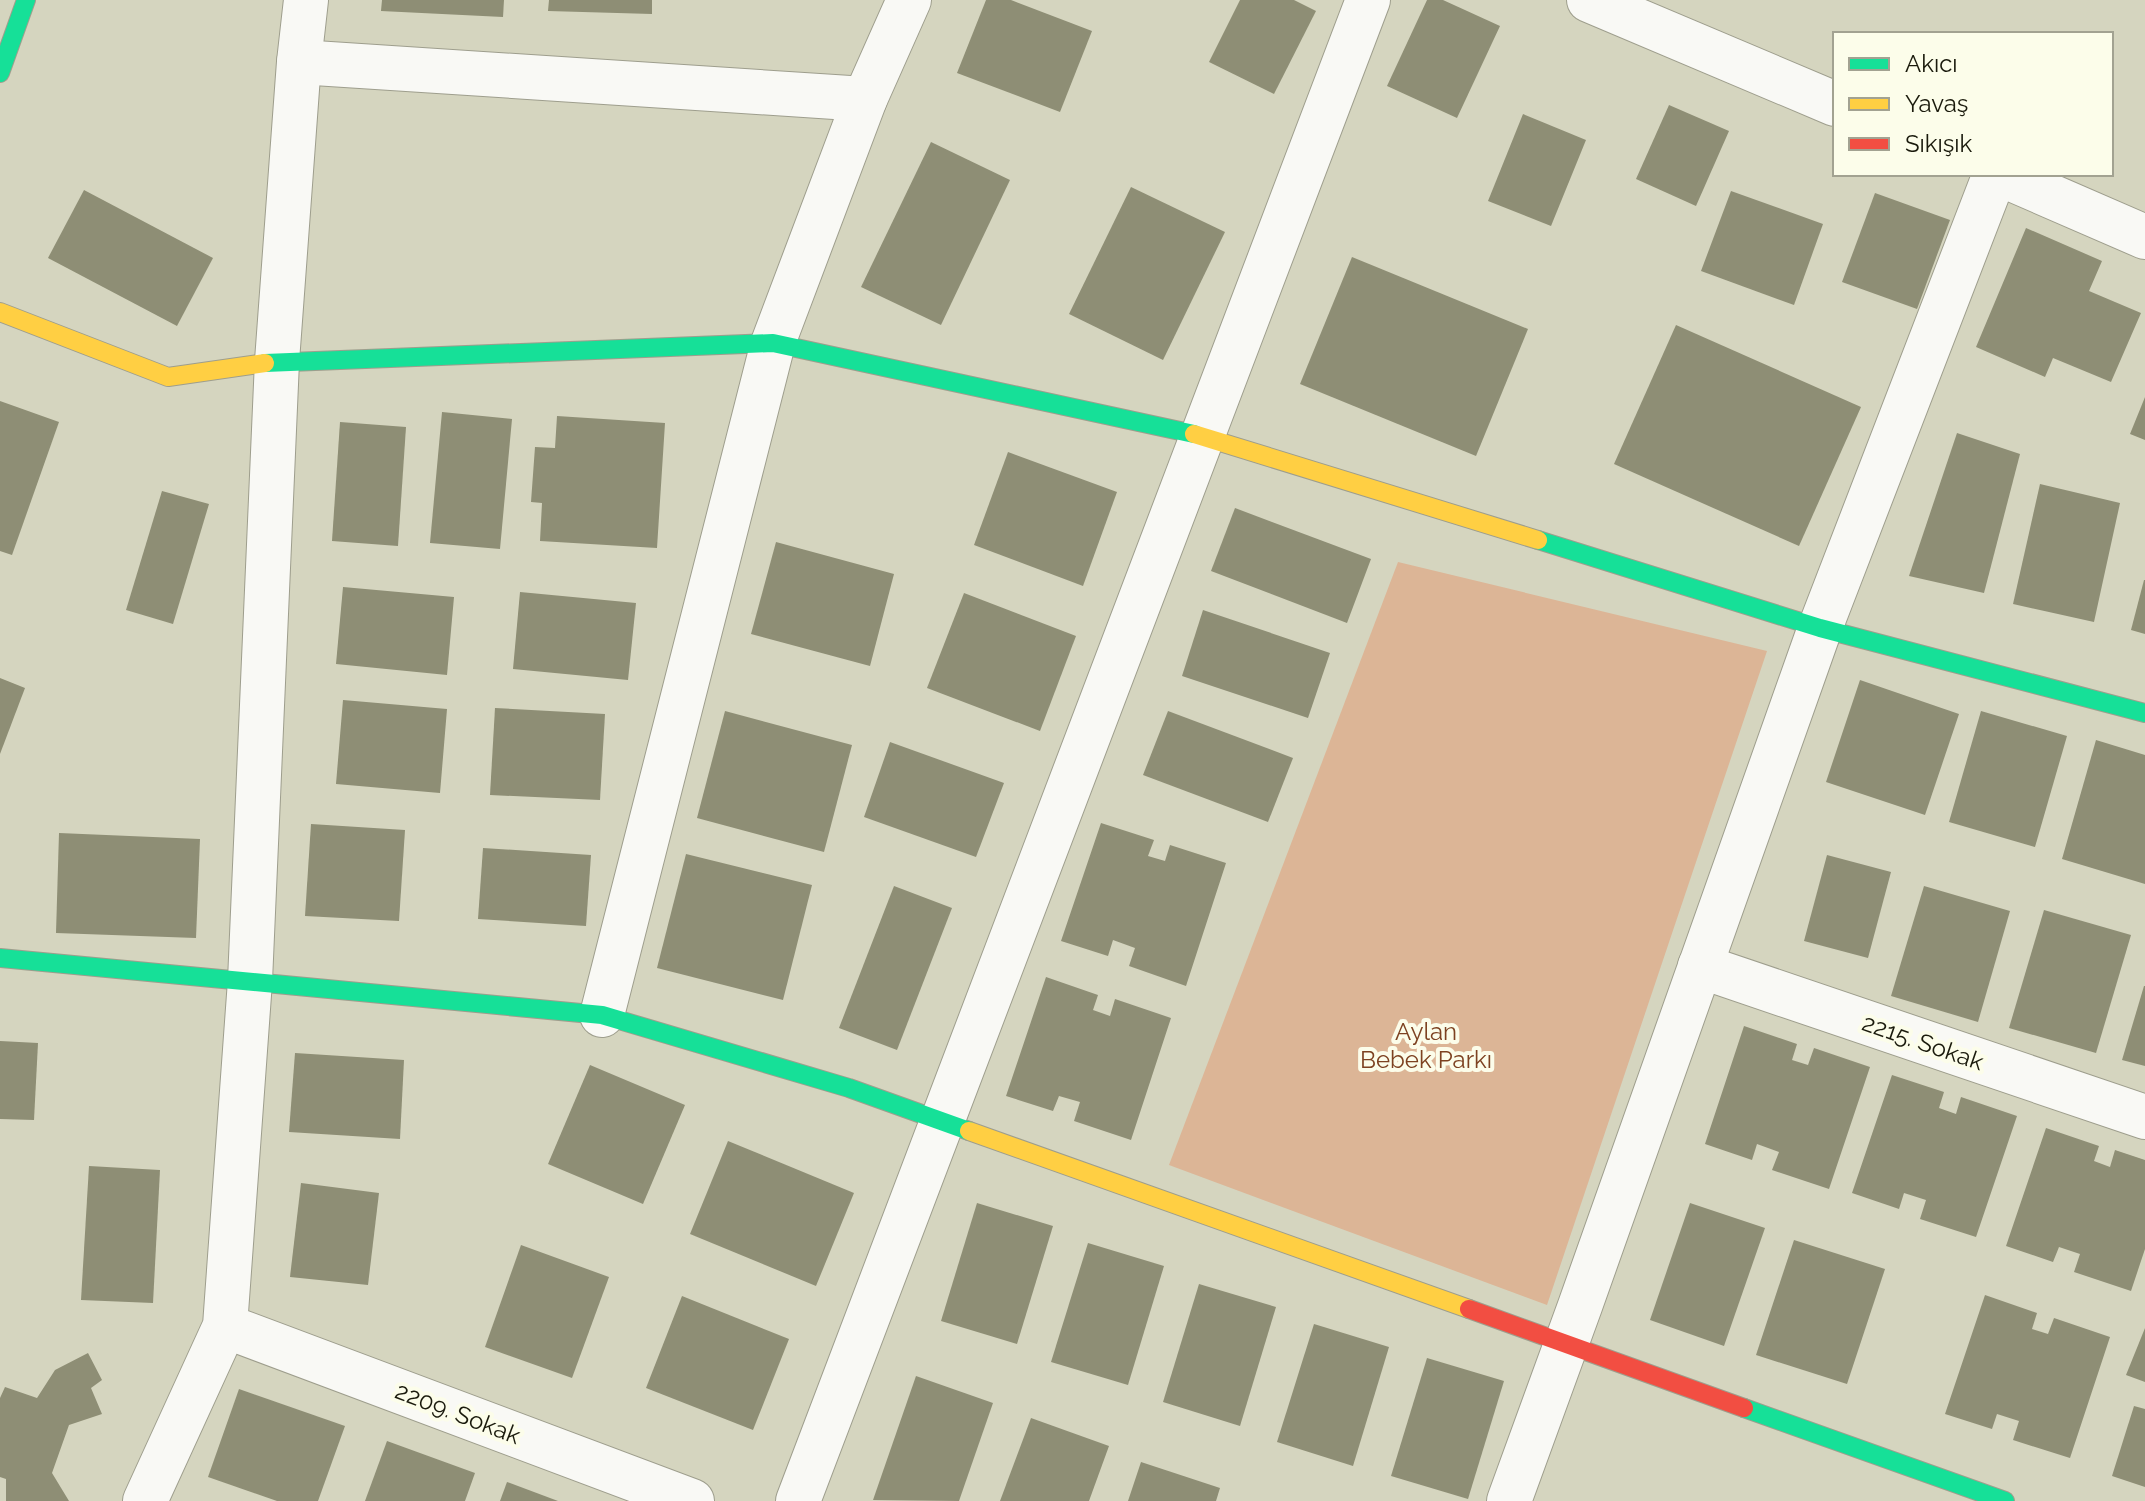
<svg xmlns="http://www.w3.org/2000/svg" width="2145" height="1501" viewBox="0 0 2145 1501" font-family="Raleway,sans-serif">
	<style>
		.park { fill: #dcb596 }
		.building { fill: #8e8e75 }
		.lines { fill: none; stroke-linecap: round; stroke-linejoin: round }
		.street-casing { stroke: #9e9e8d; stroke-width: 46 }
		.fast-casing { stroke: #9e9e8d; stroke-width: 20 }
		.slow-casing { stroke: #9e9e8d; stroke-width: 20 }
		.jam-casing { stroke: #9e9e8d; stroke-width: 20 }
		.street { stroke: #f9f9f5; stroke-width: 44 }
		.fast { stroke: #16e098; stroke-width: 18 }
		.slow { stroke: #ffcf43; stroke-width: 18 }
		.jam { stroke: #f24e42; stroke-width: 18 }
		.labels { text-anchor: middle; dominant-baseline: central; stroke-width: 8; stroke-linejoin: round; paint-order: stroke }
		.park-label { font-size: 24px; fill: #7d4221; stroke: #fcfdea }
		.street-label { font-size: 24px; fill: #1a1a0c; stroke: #fcfdea }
	</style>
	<rect width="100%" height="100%" fill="#d5d5bf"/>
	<polygon class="park" points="1398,562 1767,651 1547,1305 1169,1165"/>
	<g class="building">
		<polygon points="382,0 504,0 503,17 381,11"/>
		<polygon points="549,0 652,0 652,14 548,11"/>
		<polygon points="986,0 1011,0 1092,31 1060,112 957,73"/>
		<polygon points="1240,0 1294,0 1316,11 1274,94 1209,62"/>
		<polygon points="1427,0 1443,0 1500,26 1457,118 1387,86"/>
		<polygon points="1669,105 1729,131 1696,206 1636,179"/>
		<polygon points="1523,114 1586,140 1551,226 1488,201"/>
		<polygon points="931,142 1010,180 941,325 861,287"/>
		<polygon points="1131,187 1225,232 1163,360 1069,314"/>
		<polygon points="84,190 213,258 177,326 48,258"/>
		<polygon points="1731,191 1823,224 1794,305 1701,271"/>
		<polygon points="1875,193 1950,220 1917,309 1842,282"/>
		<polygon points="2026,228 2102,261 2089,291 2141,313 2111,382 2053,358 2045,377 1976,347"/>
		<polygon points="1352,257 1528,329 1476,456 1300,384"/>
		<polygon points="1676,325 1861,407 1799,546 1614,464"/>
		<polygon points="2145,397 2145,440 2130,434"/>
		<polygon points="0,401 59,422 12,555 0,551"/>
		<polygon points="442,412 512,419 500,549 430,543"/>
		<polygon points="557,416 665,423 657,548 540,541 542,503 531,502 535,447 555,448"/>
		<polygon points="340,422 406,427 398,546 332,541"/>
		<polygon points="1957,433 2020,454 1984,593 1909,576"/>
		<polygon points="1008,452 1117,492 1083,586 974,545"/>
		<polygon points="2040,484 2120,503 2094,622 2013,604"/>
		<polygon points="162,491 209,504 173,624 126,610"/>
		<polygon points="1235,508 1371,559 1347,623 1211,571"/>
		<polygon points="776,542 894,574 870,666 751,634"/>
		<polygon points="2144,580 2145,580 2145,634 2131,630"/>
		<polygon points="343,587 454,597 447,675 336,664"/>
		<polygon points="520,592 636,603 628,680 513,669"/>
		<polygon points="964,593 1076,636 1040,731 927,688"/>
		<polygon points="1203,610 1330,653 1308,718 1182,676"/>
		<polygon points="0,678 25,688 0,754"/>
		<polygon points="1860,680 1959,714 1925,815 1826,782"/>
		<polygon points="343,700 447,709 440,793 336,784"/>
		<polygon points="495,708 605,714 600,800 490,795"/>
		<polygon points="725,711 852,745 824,852 697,818"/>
		<polygon points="1168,711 1293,758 1268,822 1143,775"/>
		<polygon points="1981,711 2067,736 2035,847 1949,822"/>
		<polygon points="2096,740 2145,755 2145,884 2062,859"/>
		<polygon points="890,742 1004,783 976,857 864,817"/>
		<polygon points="1101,823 1154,840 1148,856 1165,861 1170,845 1226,863 1186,986 1129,966 1135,948 1113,940 1108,956 1061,941"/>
		<polygon points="311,824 405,830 399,921 305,916"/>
		<polygon points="59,833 200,839 196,938 56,933"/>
		<polygon points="483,848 591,855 586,926 478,919"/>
		<polygon points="686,854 812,885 783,1000 657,968"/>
		<polygon points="1827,855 1891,872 1868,958 1804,941"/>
		<polygon points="894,886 952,908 897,1050 839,1028"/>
		<polygon points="1924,886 2010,911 1978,1022 1891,996"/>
		<polygon points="2044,910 2131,935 2096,1053 2009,1028"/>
		<polygon points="1046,977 1098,995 1093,1010 1110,1016 1115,999 1171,1018 1131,1140 1074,1121 1080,1102 1059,1096 1053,1111 1006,1096"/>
		<polygon points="2144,986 2145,986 2145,1066 2122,1060"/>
		<polygon points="1744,1026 1797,1044 1792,1060 1808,1065 1814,1048 1870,1067 1829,1189 1772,1170 1779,1152 1757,1144 1752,1160 1705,1144"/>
		<polygon points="0,1041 38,1043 34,1120 0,1119"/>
		<polygon points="295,1053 404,1060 400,1139 289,1132"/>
		<polygon points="590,1065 685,1105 643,1204 548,1164"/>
		<polygon points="1892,1075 1944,1092 1939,1108 1956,1114 1961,1097 2017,1116 1976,1237 1920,1219 1926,1200 1904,1193 1899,1209 1852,1193"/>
		<polygon points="2046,1128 2099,1146 2094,1161 2110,1167 2115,1150 2145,1160 2145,1249 2131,1291 2074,1272 2080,1254 2059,1247 2053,1262 2006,1246"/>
		<polygon points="728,1141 854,1193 816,1286 690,1234"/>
		<polygon points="89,1166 160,1170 153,1303 81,1300"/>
		<polygon points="301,1183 379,1193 368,1285 290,1277"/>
		<polygon points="977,1203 1053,1226 1017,1344 941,1321"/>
		<polygon points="1690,1203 1765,1228 1724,1346 1650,1320"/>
		<polygon points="1794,1240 1885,1269 1847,1384 1756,1355"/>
		<polygon points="1088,1243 1164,1266 1128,1385 1051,1362"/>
		<polygon points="521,1245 609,1277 572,1378 485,1347"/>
		<polygon points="1199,1284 1276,1307 1240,1426 1163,1402"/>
		<polygon points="1985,1295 2037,1313 2032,1329 2048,1334 2054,1318 2110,1337 2070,1458 2013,1440 2019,1421 1997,1414 1992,1429 1945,1414"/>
		<polygon points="682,1296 789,1339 753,1430 646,1388"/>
		<polygon points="1314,1324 1389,1347 1353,1466 1277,1442"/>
		<polygon points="2145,1328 2145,1382 2126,1375"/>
		<polygon points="88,1353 102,1380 91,1388 102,1414 69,1425 52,1473 69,1501 6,1501 6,1479 0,1477 0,1398 5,1387 37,1398 55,1370"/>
		<polygon points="1427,1358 1504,1381 1468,1499 1391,1476"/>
		<polygon points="916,1376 993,1403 959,1501 873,1500"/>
		<polygon points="239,1389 345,1426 318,1501 277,1501 208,1477"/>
		<polygon points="2134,1406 2145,1409 2145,1487 2112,1476"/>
		<polygon points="1031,1418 1109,1446 1089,1501 1000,1501"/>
		<polygon points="387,1441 475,1473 465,1501 365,1501"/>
		<polygon points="1141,1462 1220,1488 1216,1501 1128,1501"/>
		<polygon points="507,1482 558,1501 500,1501"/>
	</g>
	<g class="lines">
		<defs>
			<g id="street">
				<polyline points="1589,0 1835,104"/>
				<polyline points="299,62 865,99"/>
				<polyline points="2000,174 2145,237"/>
				<polyline points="1700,966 2145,1117"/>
				<polyline points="602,1015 773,343 865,99 909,0"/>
				<polyline points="225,1326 692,1501"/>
				<polyline points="145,1501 225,1326 250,981 277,361 299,62 306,0"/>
				<polyline points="798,1501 1368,0"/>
				<polyline points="1509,1501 1580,1306 1820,628 1995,174"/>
			</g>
			<g id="fast">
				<polyline points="0,73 26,0"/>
				<polyline points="265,363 773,343 1194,434"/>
				<polyline points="1538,540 1820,628 2145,713"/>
				<polyline points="0,958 602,1015 849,1088 969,1131"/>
				<polyline points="1744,1408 2005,1501"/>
			</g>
			<g id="slow">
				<polyline points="0,312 168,377 265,363"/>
				<polyline points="1194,434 1538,540"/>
				<polyline points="969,1131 1469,1309"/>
			</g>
			<polyline id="jam" points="1469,1309 1744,1408"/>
		</defs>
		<use href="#street" class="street-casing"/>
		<use href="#fast" class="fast-casing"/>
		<use href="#slow" class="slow-casing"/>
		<use href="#jam" class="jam-casing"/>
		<use href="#street" class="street"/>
		<use href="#fast" class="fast"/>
		<use href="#slow" class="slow"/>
		<use href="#jam" class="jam"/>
	</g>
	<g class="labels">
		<g class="park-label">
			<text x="1426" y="1031">Aylan<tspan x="1426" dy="28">Bebek Parkı</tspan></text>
		</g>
		<g class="street-label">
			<text transform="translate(1923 1042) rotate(19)">2215. Sokak</text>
			<text transform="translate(458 1413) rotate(21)">2209. Sokak</text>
		</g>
	</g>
	<rect x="1833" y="32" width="280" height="144" fill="#fcfdea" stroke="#a2a291" stroke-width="2"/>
	<rect x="1849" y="58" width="40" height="12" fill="#16e098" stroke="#a2a291" stroke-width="2"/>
	<text x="1905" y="72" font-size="24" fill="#1a1a0c">Akıcı</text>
	<rect x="1849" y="98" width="40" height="12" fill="#ffcf43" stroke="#a2a291" stroke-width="2"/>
	<text x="1905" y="112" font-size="24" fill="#1a1a0c">Yavaş</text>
	<rect x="1849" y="138" width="40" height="12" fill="#f24e42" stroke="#a2a291" stroke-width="2"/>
	<text x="1905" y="152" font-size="24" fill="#1a1a0c">Sıkışık</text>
</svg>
